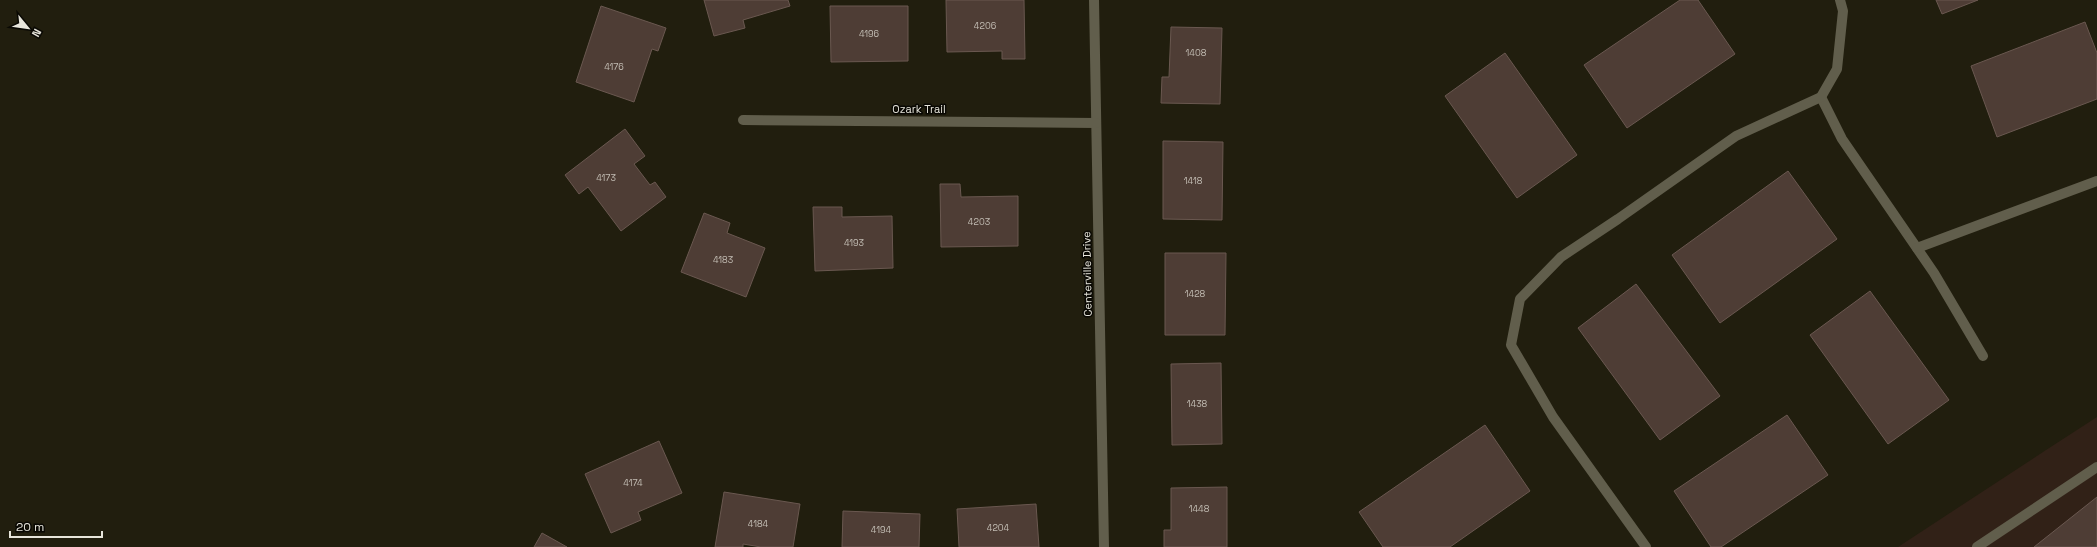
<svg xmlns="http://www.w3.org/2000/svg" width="2097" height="547" viewBox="0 0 2097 547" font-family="'Space Grotesk',sans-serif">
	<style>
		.commercial { fill: #312117 }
		.building { fill: #4e3d35; stroke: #6a5850 }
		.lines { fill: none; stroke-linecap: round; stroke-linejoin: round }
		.service { stroke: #615e4c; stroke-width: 10 }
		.minor { stroke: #615e4c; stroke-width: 10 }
		.labels { text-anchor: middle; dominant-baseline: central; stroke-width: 3; stroke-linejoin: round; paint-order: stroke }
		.number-label { font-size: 9px; fill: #c1bbb2 }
		.street-label { font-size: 11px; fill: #e7e5db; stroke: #090803 }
	</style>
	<rect width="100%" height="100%" fill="#211e0e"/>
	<polygon class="commercial" points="2097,417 2097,547 1898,547 2043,452"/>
	<g class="building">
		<polygon points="704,0 788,0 790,6 743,20 745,28 714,36"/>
		<polygon points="946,0 1024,0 1025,59 1002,59 1002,51 947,52"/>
		<polygon points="1680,0 1698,0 1735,54 1627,128 1584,65"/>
		<polygon points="1936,0 1978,0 1942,14"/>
		<polygon points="601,6 666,28 658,51 652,49 634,102 576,82"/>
		<polygon points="830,6 908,6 908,61 831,62"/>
		<polygon points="2085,22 2097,53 2097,99 1997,137 1971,66"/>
		<polygon points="1171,27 1222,28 1220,104 1161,103 1162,77 1169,77"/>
		<polygon points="1505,53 1577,155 1517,198 1445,96"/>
		<polygon points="625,129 645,156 634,164 650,185 655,182 666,197 621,231 588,187 579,194 565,175"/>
		<polygon points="1163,141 1223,142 1222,220 1163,219"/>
		<polygon points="1788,171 1837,239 1720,323 1672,255"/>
		<polygon points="940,184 960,184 961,197 1018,196 1018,246 941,247"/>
		<polygon points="813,207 842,207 842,217 892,216 893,268 815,271"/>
		<polygon points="704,213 730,223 727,233 765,248 746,297 681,272"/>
		<polygon points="1165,253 1226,253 1225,335 1165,335"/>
		<polygon points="1636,284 1720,396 1660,440 1578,328"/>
		<polygon points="1870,291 1949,400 1888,444 1810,335"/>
		<polygon points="1221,363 1222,444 1172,445 1171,364"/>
		<polygon points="1787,415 1828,475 1721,547 1711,547 1674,491"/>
		<polygon points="1485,425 1530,491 1450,547 1383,547 1359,512"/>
		<polygon points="659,441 682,493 638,512 641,520 611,533 585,474"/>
		<polygon points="1227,487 1227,547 1164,547 1164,530 1171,530 1171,488"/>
		<polygon points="724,492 800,504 793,547 761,547 743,544 743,547 715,547"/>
		<polygon points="2097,497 2097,547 2034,547"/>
		<polygon points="1036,504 1039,547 959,547 957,509"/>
		<polygon points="843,511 920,514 919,547 842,547"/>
		<polygon points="542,533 567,547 534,547"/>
	</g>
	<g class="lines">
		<polyline class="service" points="1977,547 2097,467"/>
		<g class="minor">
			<polyline points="1094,0 1104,547"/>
			<polyline points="1821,97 1842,139 1934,273 1983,356"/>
			<polyline points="743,120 1096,123"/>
			<polyline points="1917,248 2097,181"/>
			<polyline points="1646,547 1553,417 1511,345 1520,299 1561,257 1618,219 1736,136 1821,97 1837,69 1843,11 1840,0"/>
		</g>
	</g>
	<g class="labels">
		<g class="number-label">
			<text x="985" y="26">4206</text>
			<text x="869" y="34">4196</text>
			<text x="1196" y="53">1408</text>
			<text x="614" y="67">4176</text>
			<text x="606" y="178">4173</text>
			<text x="1193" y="181">1418</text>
			<text x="979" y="222">4203</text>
			<text x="854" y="243">4193</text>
			<text x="723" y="260">4183</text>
			<text x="1195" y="294">1428</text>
			<text x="1197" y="404">1438</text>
			<text x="633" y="483">4174</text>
			<text x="1199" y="509">1448</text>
			<text x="758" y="524">4184</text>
			<text x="998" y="528">4204</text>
			<text x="881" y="530">4194</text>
		</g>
		<g class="street-label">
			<text x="919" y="109">Ozark Trail</text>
			<text transform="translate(1087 274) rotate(-91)">Centerville Drive</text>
		</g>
	</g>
	<g transform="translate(28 28) rotate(119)" stroke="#090803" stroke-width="3" paint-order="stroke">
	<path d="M0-3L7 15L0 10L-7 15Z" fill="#e7e5db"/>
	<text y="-6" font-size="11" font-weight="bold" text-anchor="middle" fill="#e7e5db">N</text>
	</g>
	<path d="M10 531v6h92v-6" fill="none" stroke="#e7e5db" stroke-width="2"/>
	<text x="16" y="531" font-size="12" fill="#e7e5db" stroke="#090803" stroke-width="3" paint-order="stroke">20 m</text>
</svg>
